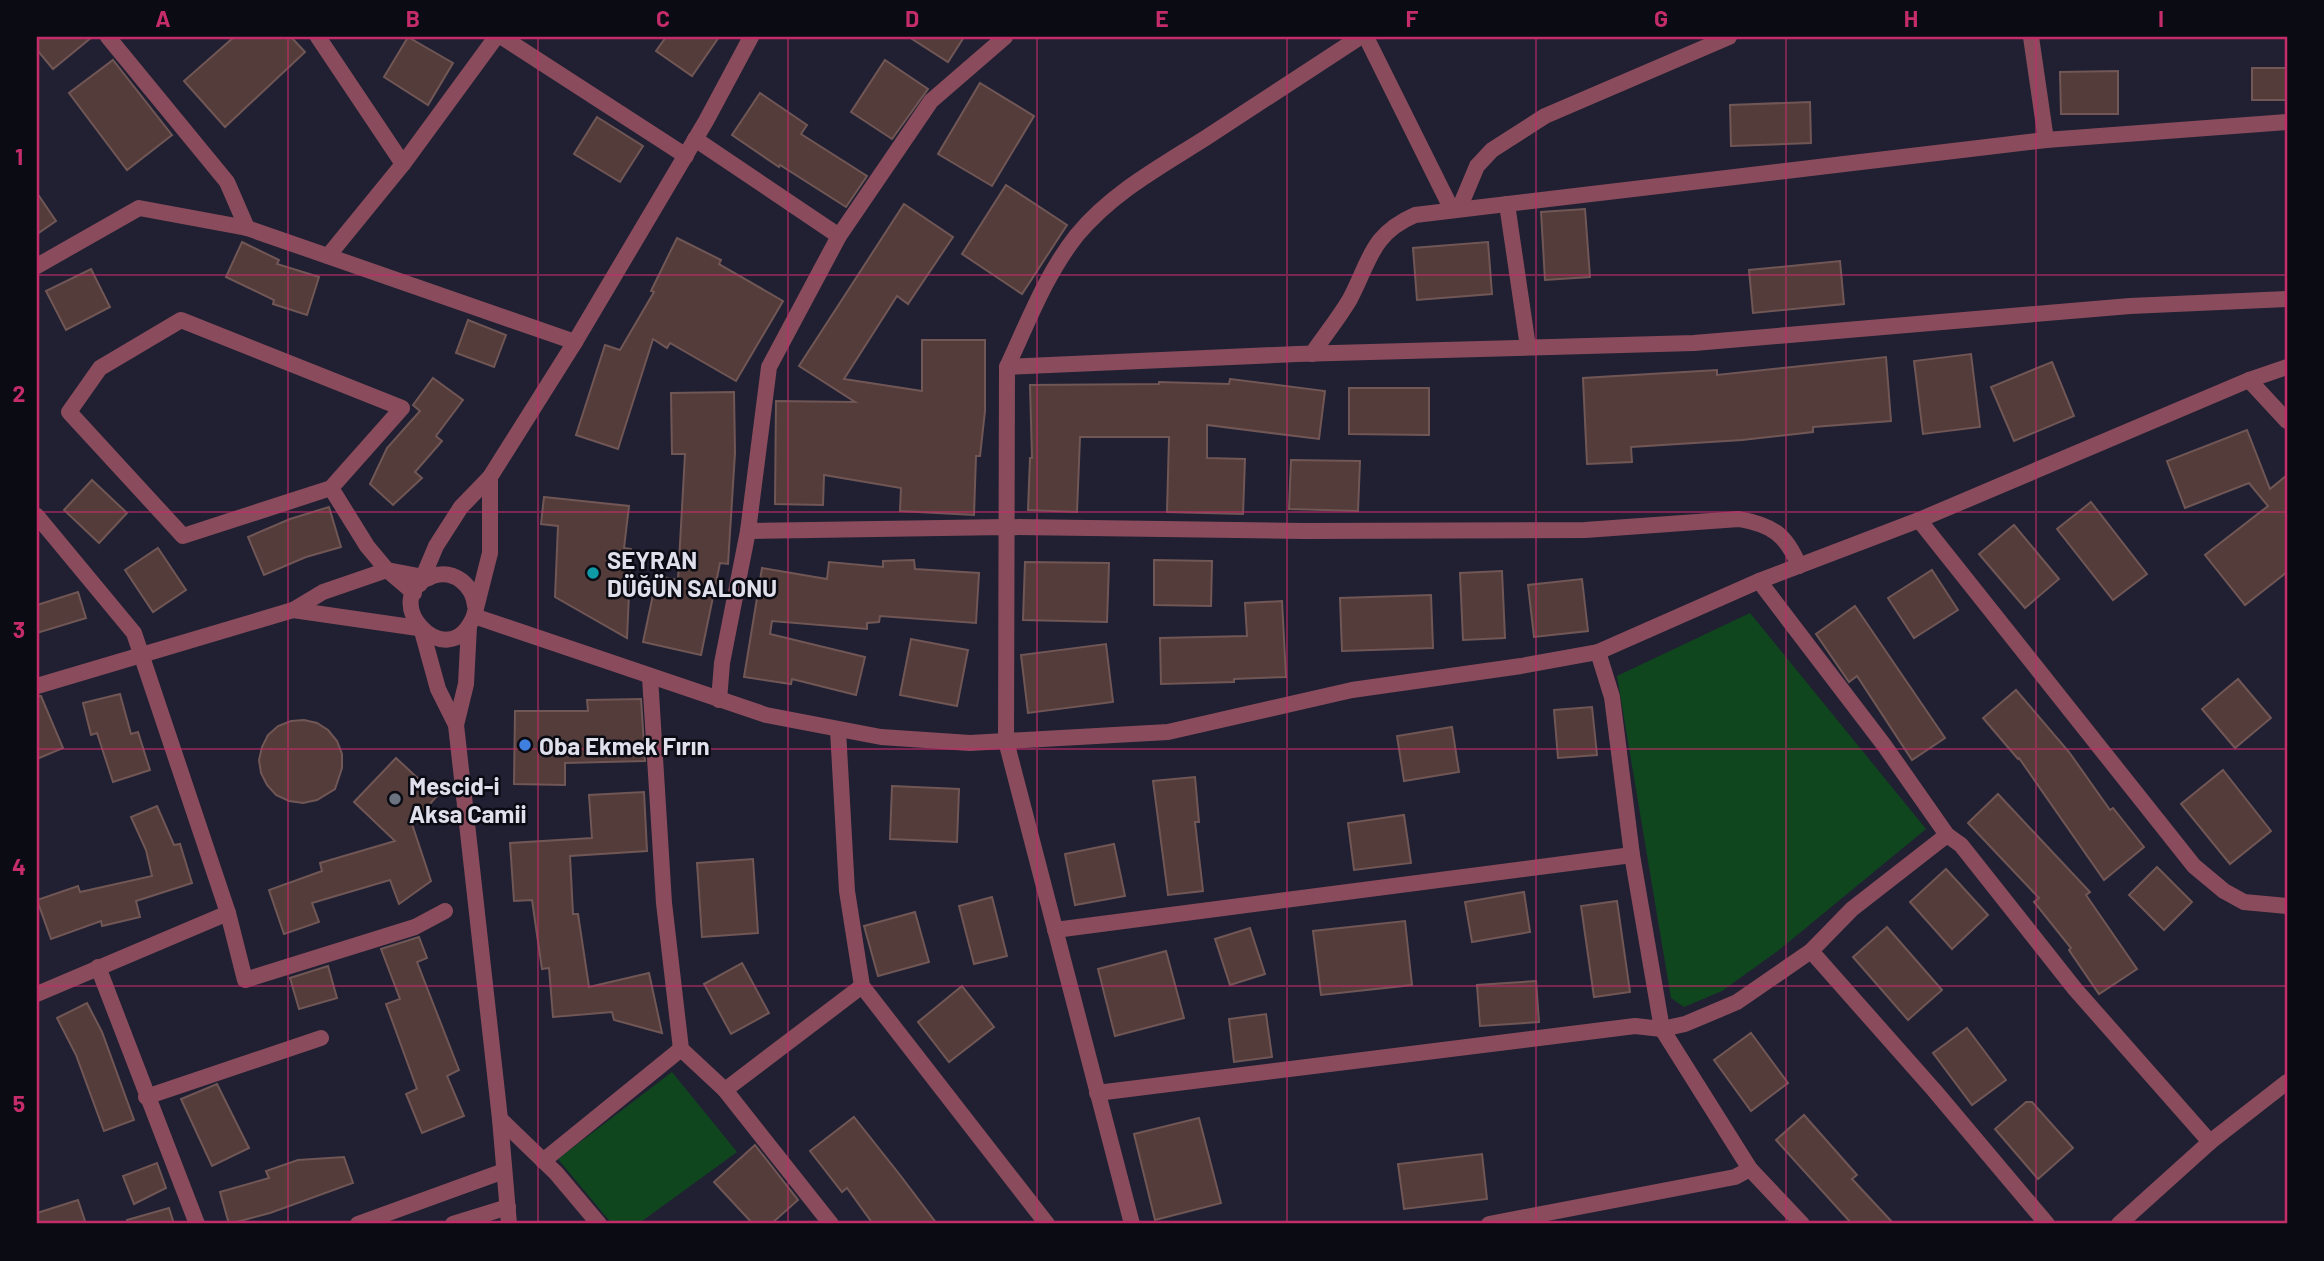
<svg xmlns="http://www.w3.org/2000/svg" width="2324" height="1261" viewBox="0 0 2324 1261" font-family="Barlow,sans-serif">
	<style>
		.green { fill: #10461e }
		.building { fill: #543c3b; stroke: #705655; stroke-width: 2 }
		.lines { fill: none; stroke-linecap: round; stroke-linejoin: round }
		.street { stroke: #8a4c5c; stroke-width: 16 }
		.grid { fill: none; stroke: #c52c6a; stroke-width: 2; stroke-opacity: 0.55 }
		.culture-dot { fill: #0f9aa8; stroke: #0a0b13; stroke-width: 2.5 }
		.shop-dot { fill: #3f7fe0; stroke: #0a0b13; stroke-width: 2.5 }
		.worship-dot { fill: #6b7280; stroke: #0a0b13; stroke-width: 2.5 }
		.labels { text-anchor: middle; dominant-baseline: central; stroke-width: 5; stroke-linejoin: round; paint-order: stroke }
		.poi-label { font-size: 24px; font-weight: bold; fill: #dfe0ec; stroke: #0a0b13; text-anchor: start }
		.neatline { fill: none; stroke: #c52c6a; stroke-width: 2.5 }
		.grid-label { font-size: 23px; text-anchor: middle; font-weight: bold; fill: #c52c6a }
	</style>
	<rect width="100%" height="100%" fill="#202032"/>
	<g class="green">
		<polygon points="1750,613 1926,829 1779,950 1722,991 1684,1007 1671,998 1617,676"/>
		<polygon points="672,1072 737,1152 638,1224 612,1224 558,1159"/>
	</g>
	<g class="building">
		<polygon points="37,37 92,37 53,69 37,50"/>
		<polygon points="234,37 291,37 305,52 225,127 184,81"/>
		<polygon points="408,37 453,63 428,105 384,77"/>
		<polygon points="666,37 719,37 692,76 656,51"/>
		<polygon points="909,37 964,37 948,62"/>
		<polygon points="113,60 172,135 127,170 69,93"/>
		<polygon points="885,60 928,89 892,139 851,112"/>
		<rect x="2252" y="68" width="35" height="32"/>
		<polygon points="2118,71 2118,114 2061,114 2060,72"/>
		<polygon points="980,83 1034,116 992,186 938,154"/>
		<polygon points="760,93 807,125 801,134 867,176 846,207 780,165 779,167 732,135"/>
		<polygon points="1810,102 1811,143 1731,146 1730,105"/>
		<polygon points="597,117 643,146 620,182 574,154"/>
		<polygon points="1006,185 1067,225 1022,294 962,254"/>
		<polygon points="37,193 56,221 37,234"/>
		<polygon points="904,204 953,237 908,304 897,296 844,379 922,391 922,340 985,340 985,411 980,456 976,456 974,515 900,511 901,488 824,475 823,505 775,504 776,401 855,402 799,366"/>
		<polygon points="1585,209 1590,277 1545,280 1541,212"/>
		<polygon points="677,238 721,260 719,264 783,301 736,381 670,343 667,348 653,339 618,449 576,435 605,345 620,350 654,292 651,291"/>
		<polygon points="242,242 279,260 277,264 319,277 307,315 273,304 274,300 226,277"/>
		<polygon points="1488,242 1492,294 1417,300 1413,248"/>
		<polygon points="1840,261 1844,304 1753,313 1749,270"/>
		<polygon points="91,269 110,307 66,330 46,291"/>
		<polygon points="468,320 506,335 494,367 456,353"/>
		<polygon points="1971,354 1980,427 1923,434 1914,361"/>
		<polygon points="1886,357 1891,421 1813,427 1813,432 1742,440 1631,447 1632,462 1587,464 1583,378 1717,370 1717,375"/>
		<polygon points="2052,362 2074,416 2014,441 1991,387"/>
		<polygon points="433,378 463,400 436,436 442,441 415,472 422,478 393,505 370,484 387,448 420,411 413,405"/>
		<polygon points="1230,379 1325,391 1319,439 1207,425 1207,458 1245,459 1243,514 1167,512 1169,437 1080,437 1077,512 1028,510 1030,458 1032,458 1030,385 1159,384 1159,382 1229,384"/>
		<polygon points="1349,388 1429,388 1429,435 1349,434"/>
		<polygon points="734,392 735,453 728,564 720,563 701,655 643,642 657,576 678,580 685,454 672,454 671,393"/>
		<polygon points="2247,430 2270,489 2287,475 2287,572 2245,605 2205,555 2268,506 2249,483 2185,508 2167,461"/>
		<polygon points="1291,460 1360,461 1358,511 1289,509"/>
		<polygon points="92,480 127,513 99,543 64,510"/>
		<polygon points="544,497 629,506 624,548 631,549 627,638 555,597 558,526 541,524"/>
		<polygon points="2091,502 2147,574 2113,600 2057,529"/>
		<polygon points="329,507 341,547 306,557 264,575 248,537 290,519"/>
		<polygon points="2014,525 2059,579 2025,608 1979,554"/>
		<polygon points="158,548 186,590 153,612 125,570"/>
		<polygon points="914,560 915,569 979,573 976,623 880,616 879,622 867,623 867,629 772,621 770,634 865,657 856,695 792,679 791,684 744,677 762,568 827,579 829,562 883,567 883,561"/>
		<polygon points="1154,560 1212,561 1211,606 1154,605"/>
		<polygon points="1025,562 1109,563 1107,622 1023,620"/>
		<polygon points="1932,570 1958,610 1914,638 1888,598"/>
		<polygon points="1502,571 1505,638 1463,640 1460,573"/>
		<polygon points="1582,579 1588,631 1534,637 1528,585"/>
		<polygon points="78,592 86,618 37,633 37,605"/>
		<polygon points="1431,595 1433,648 1342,651 1340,598"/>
		<polygon points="1282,601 1286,677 1234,679 1234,682 1161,684 1160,638 1247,636 1245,603"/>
		<polygon points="1855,606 1945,738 1912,760 1857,676 1849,682 1816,634"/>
		<polygon points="911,639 968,650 957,706 900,695"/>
		<polygon points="1106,644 1113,702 1028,713 1021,655"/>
		<polygon points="2238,679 2271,718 2235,748 2202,709"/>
		<polygon points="2016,690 2069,752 2110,810 2113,808 2144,847 2104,880 2019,758 2018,759 1983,718"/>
		<polygon points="120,694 131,734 138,732 150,770 113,782 97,733 91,735 83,703"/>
		<polygon points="37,696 41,696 63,748 37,759"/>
		<polygon points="641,699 645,761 565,763 565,785 514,784 515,711 588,711 587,700"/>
		<polygon points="1592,707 1597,755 1558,758 1554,710"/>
		<polygon points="304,720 317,723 328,730 337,741 342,754 342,768 335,789 317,800 303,803 289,801 276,795 267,785 261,773 259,760 262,747 268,735 278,726 291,721"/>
		<polygon points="1452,727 1459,772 1404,781 1397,736"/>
		<polygon points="396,758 437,796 412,824 431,881 399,904 390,880 312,903 319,922 284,934 269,890 322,871 320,863 395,841 354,802"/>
		<polygon points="2223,770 2271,831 2230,864 2181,804"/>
		<polygon points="1195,777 1199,822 1195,822 1203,891 1168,895 1153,781"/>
		<polygon points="892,786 959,789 957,842 890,839"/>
		<polygon points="644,792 647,851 570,856 573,914 578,914 589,987 649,973 662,1033 614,1020 612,1012 553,1017 549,968 542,969 532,900 514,901 510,843 592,838 589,795"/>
		<polygon points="1998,794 2090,892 2086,895 2137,969 2099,994 2069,950 2071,948 2034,902 2039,898 1968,823"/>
		<polygon points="157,806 174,845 180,844 192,883 136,901 140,917 102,926 101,921 51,939 37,900 78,886 80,892 152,876 146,850 131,817"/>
		<polygon points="1404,815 1411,863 1354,870 1348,823"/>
		<polygon points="1114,844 1125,896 1075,905 1065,854"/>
		<polygon points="753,859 758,933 702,937 697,863"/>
		<polygon points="2157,867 2192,902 2164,930 2129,895"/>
		<polygon points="1946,869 1988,915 1952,949 1910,902"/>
		<polygon points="1524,892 1530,932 1472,942 1465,902"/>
		<polygon points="992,897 1007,956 974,964 959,906"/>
		<polygon points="1617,901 1630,992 1594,997 1581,906"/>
		<polygon points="915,912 929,962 878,976 864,926"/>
		<polygon points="1405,921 1412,985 1321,995 1313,931"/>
		<polygon points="1887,927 1942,990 1908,1020 1853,957"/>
		<polygon points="1250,928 1265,974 1230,985 1215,939"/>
		<polygon points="419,937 427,958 417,962 459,1070 447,1076 464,1116 422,1133 406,1094 417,1089 386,1004 400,999 381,949"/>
		<polygon points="1166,951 1184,1018 1115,1036 1098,969"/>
		<polygon points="742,963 769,1013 731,1034 704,984"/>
		<polygon points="328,966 337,998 299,1009 290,978"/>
		<polygon points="1536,981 1539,1022 1480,1026 1477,985"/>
		<polygon points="962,986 994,1027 949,1062 918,1022"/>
		<polygon points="87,1003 102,1032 134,1120 104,1131 76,1055 57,1018"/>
		<polygon points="1266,1014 1272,1057 1234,1062 1229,1019"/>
		<polygon points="1967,1028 2006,1080 1972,1105 1933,1053"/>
		<polygon points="1751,1033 1788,1083 1751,1111 1714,1060"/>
		<polygon points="217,1084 249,1148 212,1166 181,1099"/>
		<polygon points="2026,1102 2032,1102 2073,1148 2038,1179 1995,1129"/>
		<polygon points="1804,1115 1857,1175 1852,1179 1894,1224 1852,1224 1776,1140"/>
		<polygon points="854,1117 900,1175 937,1224 873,1224 847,1188 842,1192 810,1151"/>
		<polygon points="1199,1118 1221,1203 1155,1220 1134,1134"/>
		<polygon points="755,1145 798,1200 771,1224 753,1224 714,1182"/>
		<polygon points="1482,1154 1487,1199 1404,1209 1398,1164"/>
		<polygon points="344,1157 353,1183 270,1213 229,1224 220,1192 269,1178 266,1171 298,1160"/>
		<polygon points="157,1163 166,1188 134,1204 123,1176"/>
		<polygon points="78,1200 86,1224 37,1224 37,1213"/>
		<polygon points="169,1208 174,1224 127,1224 127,1220"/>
	</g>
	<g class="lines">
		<g class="street">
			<polyline points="108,37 227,182 247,228"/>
			<polyline points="318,37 403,164"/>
			<polyline points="502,37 686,156"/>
			<polyline points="1366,37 1452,210"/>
			<polyline points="2031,37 2046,140"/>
			<polyline points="695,139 839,236"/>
			<polyline points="1507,204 1528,347"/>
			<polyline points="1459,209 1477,166 1492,150 1545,116 1729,37"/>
			<polyline points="328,256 403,164 496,37"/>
			<polyline points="37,266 139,208 247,228 575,342"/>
			<polygon points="181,320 402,408 331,488 183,536 69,412 100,368"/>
			<path d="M 1312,354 C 1324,336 1339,318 1350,299 C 1370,261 1371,234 1415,215 L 2046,140 L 2287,122"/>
			<path d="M 1007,367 C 1028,322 1046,274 1077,235 C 1112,193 1158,168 1204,139 C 1256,105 1308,71 1360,37"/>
			<polyline points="2249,380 2287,421"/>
			<polyline points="331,488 367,546 387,570 414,593"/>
			<polyline points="37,516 134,633 228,913 245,980 415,927 445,911"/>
			<polyline points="1919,520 2194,866 2224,891 2244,902 2287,906"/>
			<path d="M 748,531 L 1007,527 L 1304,531 L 1585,530 L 1739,519 C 1772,525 1786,534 1799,566"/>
			<polyline points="1759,581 1884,745 1947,835 1961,845 2075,989 2210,1142"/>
			<polyline points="420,584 436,546 461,507 490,477 575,342 706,121 751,37"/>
			<path d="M 475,606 C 473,585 454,569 433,576 C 374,596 447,680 474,616 L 490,553 L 490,477"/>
			<polyline points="293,610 418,628"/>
			<polyline points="474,616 766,715 881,737 970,743 1168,732 1352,690 1521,666 1598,652 1759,581 1919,520 2249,380 2287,367"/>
			<polyline points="422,631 438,689 456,725 500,1119 509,1224"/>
			<polyline points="1598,652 1612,697 1632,855 1662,1029 1750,1169 1802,1224"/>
			<polyline points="650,677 664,903 681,1049 725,1090 831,1224"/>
			<polyline points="37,686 293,610 323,592 387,570 429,578"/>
			<polyline points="719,700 722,663 748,531 769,367 839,236 931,101 1005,37"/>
			<polyline points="456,725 466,684 469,626"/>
			<polyline points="838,730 847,891 862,986 1047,1224"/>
			<polyline points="1055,930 1632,855"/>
			<polyline points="1811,951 1934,1090 2047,1224"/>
			<polyline points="98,967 197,1224"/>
			<polyline points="37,994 228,913"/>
			<polyline points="725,1090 862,986"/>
			<polyline points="1097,1093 1635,1026 1662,1029 1685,1024 1737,1002 1811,951 1852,909 1947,835"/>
			<polyline points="146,1097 321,1038"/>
			<polyline points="500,1119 556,1173 599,1224"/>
			<polyline points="543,1161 681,1049"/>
			<polyline points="358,1224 504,1171"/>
			<polyline points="453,1224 508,1207"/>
			<polyline points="1132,1224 1006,741 1007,367 1297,354 1694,343 2130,306 2287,299"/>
			<polyline points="1489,1224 1735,1177 1750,1169"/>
			<polyline points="2119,1224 2210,1142 2287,1082"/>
		</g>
	</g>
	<path class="grid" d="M 288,37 L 288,1224M 538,37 L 538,1224M 788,37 L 788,1224M 1037,37 L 1037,1224M 1287,37 L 1287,1224M 1536,37 L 1536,1224M 1786,37 L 1786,1224M 2036,37 L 2036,1224M 37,275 L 2287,275M 37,512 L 2287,512M 37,749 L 2287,749M 37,986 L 2287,986"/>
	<circle class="culture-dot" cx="593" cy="573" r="7"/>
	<circle class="shop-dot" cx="525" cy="745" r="7"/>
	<circle class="worship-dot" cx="395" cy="799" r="7"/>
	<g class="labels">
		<g class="poi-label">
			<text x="607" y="559">SEYRAN<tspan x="607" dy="28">DÜĞÜN SALONU</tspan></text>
			<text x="539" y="745">Oba Ekmek Fırın</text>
			<text x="409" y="785">Mescid-i<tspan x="409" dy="28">Aksa Camii</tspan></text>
		</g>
	</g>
	<rect width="2324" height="1261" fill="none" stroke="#0a0b13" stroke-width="77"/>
	<rect x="38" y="38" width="2248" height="1184" class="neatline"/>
	<g class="grid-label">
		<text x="163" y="27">A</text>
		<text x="413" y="27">B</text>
		<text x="663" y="27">C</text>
		<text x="912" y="27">D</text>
		<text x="1162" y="27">E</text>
		<text x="1412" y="27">F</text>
		<text x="1661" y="27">G</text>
		<text x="1911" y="27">H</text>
		<text x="2161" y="27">I</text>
		<text x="19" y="165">1</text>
		<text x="19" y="402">2</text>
		<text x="19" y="638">3</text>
		<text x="19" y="875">4</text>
		<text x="19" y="1112">5</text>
	</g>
</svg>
